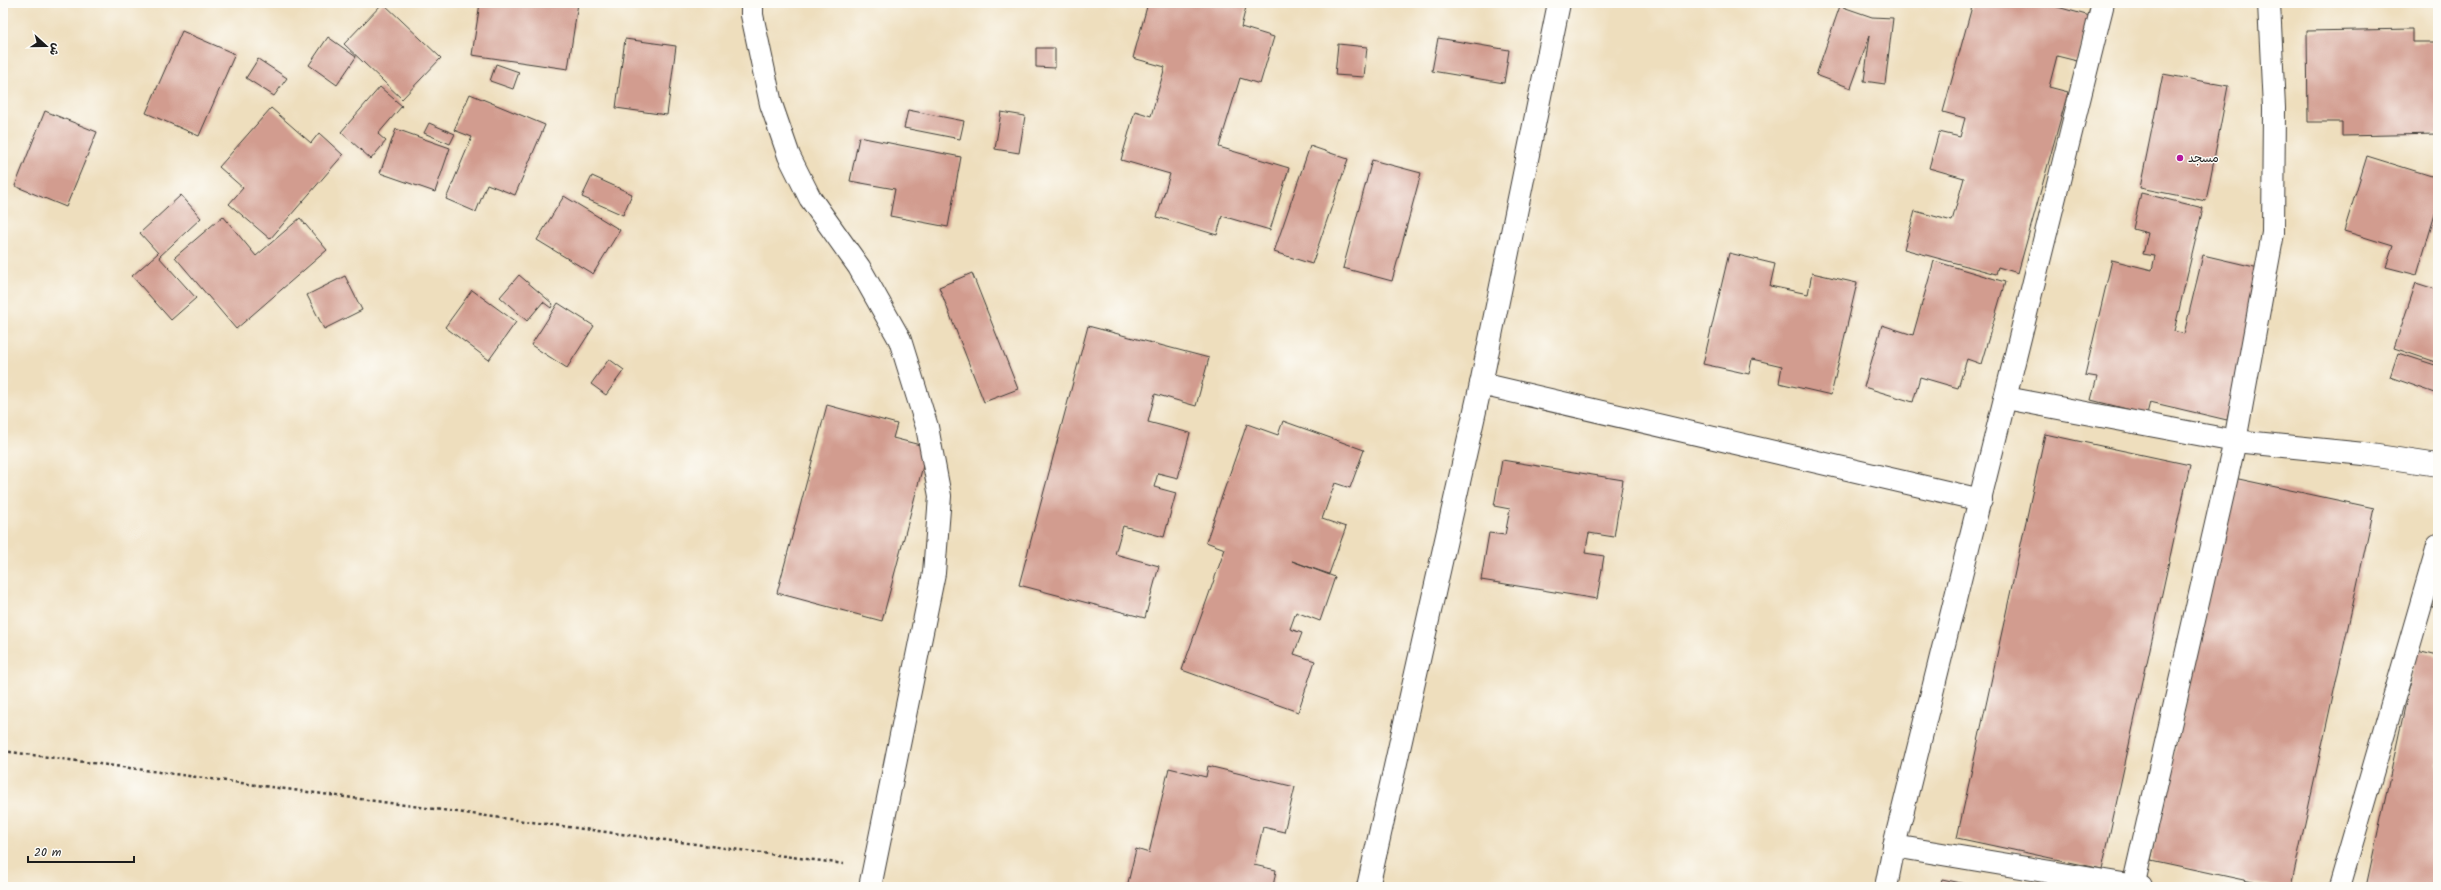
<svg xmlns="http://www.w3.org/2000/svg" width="2441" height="890" viewBox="0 0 2441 890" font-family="Kalam,'Playpen Sans Arabic',sans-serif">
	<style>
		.building { fill: #d29c8f }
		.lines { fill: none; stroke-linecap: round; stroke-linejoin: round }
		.street-casing { stroke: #3c3934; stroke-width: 24 }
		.path { stroke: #3c3934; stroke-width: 2.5; stroke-dasharray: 3 3; stroke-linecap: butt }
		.street { stroke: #fff; stroke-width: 22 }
		.poi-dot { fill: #b5179e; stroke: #fdfcf7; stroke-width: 1.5 }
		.labels { text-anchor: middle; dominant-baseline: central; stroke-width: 3; stroke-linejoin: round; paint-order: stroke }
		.poi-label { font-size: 12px; fill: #1c1c1c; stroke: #fdfcf7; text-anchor: start }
	</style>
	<rect width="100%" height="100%" fill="#fdfcf7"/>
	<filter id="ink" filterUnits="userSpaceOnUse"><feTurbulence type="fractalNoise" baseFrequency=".025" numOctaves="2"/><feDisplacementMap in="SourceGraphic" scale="8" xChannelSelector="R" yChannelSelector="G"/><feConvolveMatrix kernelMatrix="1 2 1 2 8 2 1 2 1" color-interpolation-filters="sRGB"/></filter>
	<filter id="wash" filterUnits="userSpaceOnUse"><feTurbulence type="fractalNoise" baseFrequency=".012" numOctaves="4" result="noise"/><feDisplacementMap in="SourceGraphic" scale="16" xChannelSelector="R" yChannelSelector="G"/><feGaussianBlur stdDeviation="0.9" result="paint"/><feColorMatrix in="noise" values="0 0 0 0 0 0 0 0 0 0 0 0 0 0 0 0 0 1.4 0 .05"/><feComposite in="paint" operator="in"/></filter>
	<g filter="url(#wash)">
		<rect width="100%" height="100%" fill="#eedebd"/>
		<g id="blocks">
			<g class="building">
				<polygon points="383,3 441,58 402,99 344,44"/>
				<polygon points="480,3 578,3 568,69 472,55"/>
				<polygon points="1148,3 1247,3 1241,27 1274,37 1260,84 1240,78 1219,147 1289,168 1270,230 1222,216 1217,235 1157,217 1170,174 1121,160 1135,111 1151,116 1165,67 1133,58"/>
				<polygon points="1973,3 2043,3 2090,16 2077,61 2057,56 2049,87 2068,92 2018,273 1998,267 1996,274 1904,249 1915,211 1952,221 1964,178 1929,168 1939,132 1960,137 1965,118 1943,112"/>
				<polygon points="1840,6 1872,17 1893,18 1885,84 1864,81 1870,35 1851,88 1816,75"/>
				<polygon points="2412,29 2412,42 2438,42 2438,134 2342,136 2342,122 2308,122 2307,31"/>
				<polygon points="182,31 235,54 199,136 146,113"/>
				<polygon points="328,37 356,57 337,85 309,65"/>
				<polygon points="1438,38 1509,50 1504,83 1432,71"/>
				<polygon points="625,39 676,46 667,115 616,108"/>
				<polygon points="1338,44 1367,47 1364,77 1335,75"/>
				<polygon points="1036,48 1055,48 1055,68 1036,67"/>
				<polygon points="258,59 287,78 274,96 246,78"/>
				<polygon points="496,64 519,72 513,89 490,81"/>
				<polygon points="2163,74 2228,86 2206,201 2140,188"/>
				<polygon points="380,87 402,106 378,134 386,141 371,159 341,132"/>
				<polygon points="470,94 545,125 515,195 487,184 476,212 446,199 472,137 454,130"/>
				<polygon points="271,108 311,143 319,133 343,155 270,239 229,204 243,188 219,167"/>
				<polygon points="908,110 964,121 960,139 904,128"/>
				<polygon points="45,111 97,132 66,207 15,186"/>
				<polygon points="1001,112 1025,116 1019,153 995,149"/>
				<polygon points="429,123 455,134 450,144 424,133"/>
				<polygon points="396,129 450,148 435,192 380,173"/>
				<polygon points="859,137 961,157 948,227 890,216 895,189 850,181"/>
				<polygon points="1310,146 1348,159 1312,264 1274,252"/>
				<polygon points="2367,156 2438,178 2438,204 2417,275 2386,267 2393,246 2344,231"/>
				<polygon points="1372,160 1421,173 1392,281 1343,268"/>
				<polygon points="592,176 632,194 623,215 582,197"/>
				<polygon points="2141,193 2203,208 2174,331 2184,334 2203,255 2263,269 2227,420 2150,402 2147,414 2091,400 2097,377 2085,375 2112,260 2152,270 2155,256 2143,254 2148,233 2133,229"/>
				<polygon points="181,195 201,218 159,257 196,298 171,320 132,276 158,253 140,233"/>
				<polygon points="564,196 620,230 593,274 537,240"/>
				<polygon points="223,216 256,256 300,218 327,250 236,329 175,257"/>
				<polygon points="1729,253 1775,264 1770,286 1808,294 1812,273 1857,283 1831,395 1779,383 1782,366 1752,359 1749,374 1703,364"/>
				<polygon points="1934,261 2005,282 1981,364 1967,359 1958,388 1920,377 1913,402 1864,387 1882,325 1913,335"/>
				<polygon points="972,273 1018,389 984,402 939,287"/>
				<polygon points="519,275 553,304 551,308 543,302 527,321 500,297"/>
				<polygon points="345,276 362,310 324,329 307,295"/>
				<polygon points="2416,283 2438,290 2438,363 2394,348"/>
				<polygon points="472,290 516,322 489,360 445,327"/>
				<polygon points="558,303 594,326 567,368 531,345"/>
				<polygon points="1088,326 1209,358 1196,406 1155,394 1148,422 1190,433 1178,478 1158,473 1154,487 1176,493 1164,537 1123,526 1115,554 1159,566 1145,618 1019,585"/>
				<polygon points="2398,353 2438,366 2438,394 2390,377"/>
				<polygon points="609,359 624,370 606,395 591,384"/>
				<polygon points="827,405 897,424 893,438 928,447 882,621 777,593"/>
				<polygon points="1283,421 1364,450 1350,488 1335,483 1322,519 1346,527 1329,574 1292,561 1335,577 1320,621 1296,612 1290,629 1302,633 1294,654 1315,661 1298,712 1182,670 1225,549 1206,542 1247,424 1278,435"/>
				<polygon points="2045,434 2190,465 2102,869 1957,838"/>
				<polygon points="1502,460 1623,480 1614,537 1589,533 1585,553 1604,556 1597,599 1481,580 1489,533 1505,535 1510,509 1494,506"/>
				<polygon points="2234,478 2374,508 2291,887 2276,887 2151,860"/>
				<polygon points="2417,651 2438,656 2438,887 2366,887"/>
				<polygon points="1208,766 1295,787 1284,832 1263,827 1254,865 1276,870 1273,887 1127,887 1136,849 1149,853 1169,768 1206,777"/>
				<polygon points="1942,879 1975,886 1975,887 1940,887"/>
			</g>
		</g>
	</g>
	<g filter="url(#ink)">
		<use href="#blocks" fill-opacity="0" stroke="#3c3934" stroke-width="1"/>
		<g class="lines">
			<defs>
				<g id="street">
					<polyline points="752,3 752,15 771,104 789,156 810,198 859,267 900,340 927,427 940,496 934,573 870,887"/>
					<polyline points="1481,384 1981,500"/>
					<polyline points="2006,398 2235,441 2364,454 2438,465"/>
					<polyline points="1894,846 2141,887"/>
					<polyline points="1368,887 1481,384 1559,3"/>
					<polyline points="1886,887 1894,846 2103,3"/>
					<polyline points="2133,887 2235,441 2273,233 2274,108 2269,3"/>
					<polyline points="2339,887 2438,546"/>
				</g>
			</defs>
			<use href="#street" class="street-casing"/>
			<polyline class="path" points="3,751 844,864"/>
			<use href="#street" class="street"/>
		</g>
	</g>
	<circle class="poi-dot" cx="2180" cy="158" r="4"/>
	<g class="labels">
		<g class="poi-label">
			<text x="2188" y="158">مسجد</text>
		</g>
	</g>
	<rect width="2441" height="890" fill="none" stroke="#fdfcf7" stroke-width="16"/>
	<g transform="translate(46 46) rotate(111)" stroke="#fdfcf7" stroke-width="3" paint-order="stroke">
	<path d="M0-3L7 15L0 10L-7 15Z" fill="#1c1c1c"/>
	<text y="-6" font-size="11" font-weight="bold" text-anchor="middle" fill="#1c1c1c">ش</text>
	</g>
	<path d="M28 856v6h106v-6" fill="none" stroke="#1c1c1c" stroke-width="2"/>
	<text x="34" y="856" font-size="12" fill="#1c1c1c" stroke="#fdfcf7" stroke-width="3" paint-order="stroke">20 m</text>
</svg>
